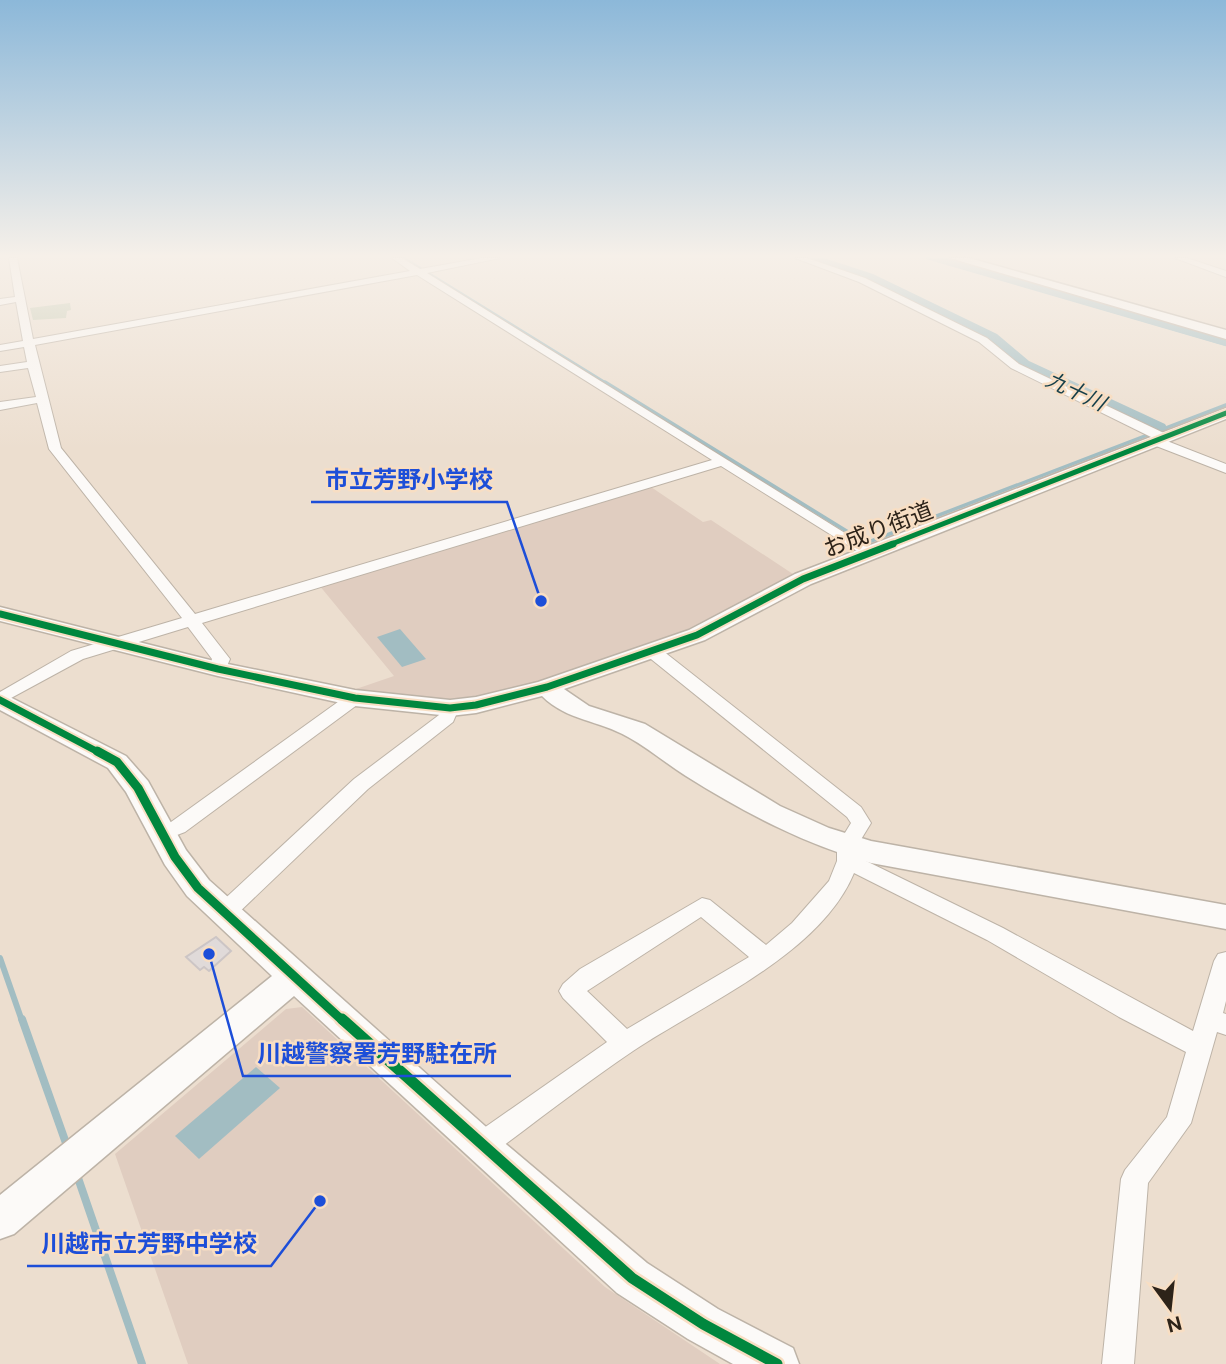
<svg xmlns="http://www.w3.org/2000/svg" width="1226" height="1364" viewBox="0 0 1226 1364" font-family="'Public Sans','Noto Sans JP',sans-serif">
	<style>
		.education { fill: #e0cdc0 }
		.green { fill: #c4c9b1 }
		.water { fill: #a2bdc2 }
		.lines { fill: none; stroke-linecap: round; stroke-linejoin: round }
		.stream-far3 { stroke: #a2bdc2; stroke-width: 2.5 }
		.stream-far2 { stroke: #a2bdc2; stroke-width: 3.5 }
		.stream-far1 { stroke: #a2bdc2; stroke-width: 6 }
		.stream { stroke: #a2bdc2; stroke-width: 8 }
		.river { fill: #a2bdc2; fill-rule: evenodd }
		.building { fill: #e0dad9; stroke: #ccc5c5; stroke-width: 2 }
		.street-casing { stroke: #bdb3a7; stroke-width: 2 }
		.secondary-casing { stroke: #bdb3a7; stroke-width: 3 }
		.street { fill: #fcfaf8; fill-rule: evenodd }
		.secondary { fill: #fcfaf8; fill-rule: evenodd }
		.cycleway-far3-casing { stroke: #f8dec3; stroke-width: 9 }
		.cycleway-far2-casing { stroke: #f8dec3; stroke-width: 11 }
		.cycleway-far1-casing { stroke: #f8dec3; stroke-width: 13 }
		.cycleway-casing { stroke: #f8dec3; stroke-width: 16 }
		.cycleway-far3 { stroke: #00873e; stroke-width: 5 }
		.cycleway-far2 { stroke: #00873e; stroke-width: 7 }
		.cycleway-far1 { stroke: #00873e; stroke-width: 9 }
		.cycleway { stroke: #00873e; stroke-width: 11 }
		.labels { text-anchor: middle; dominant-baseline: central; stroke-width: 5; stroke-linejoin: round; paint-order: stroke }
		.far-water-label { font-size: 21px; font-style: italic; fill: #143e49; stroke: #f8dec3 }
		.street-label { font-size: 23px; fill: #2d2319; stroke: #f8dec3 }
		.leader { fill: none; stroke: #1d4ed8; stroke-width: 2.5 }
		.callout-dot { fill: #1d4ed8; stroke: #f8dec3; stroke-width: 2.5 }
		.callout-label { font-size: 24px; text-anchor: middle; font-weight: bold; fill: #1d4ed8; stroke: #f8dec3; stroke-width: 5; stroke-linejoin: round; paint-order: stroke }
	</style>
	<rect width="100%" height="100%" fill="#ecdecf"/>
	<g class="education">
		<polygon points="651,487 703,522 711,520 796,576 686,632 498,695 463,702 381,694 356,689 394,676 319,585"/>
		<polygon points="302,1007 605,1287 720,1364 188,1364 115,1154 286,1009"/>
	</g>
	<polygon class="green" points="70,303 71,310 67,311 66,318 33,320 30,308"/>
	<g class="water">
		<polygon points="400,629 426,659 402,667 377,637"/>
		<polygon points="256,1067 280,1088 199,1159 175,1136"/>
	</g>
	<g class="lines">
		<g class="stream-far3">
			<polyline points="404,258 608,384"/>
			<polyline points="927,258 1226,345"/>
		</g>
		<polyline class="stream-far2" points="605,382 866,543 1226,405"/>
		<polyline class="stream-far1" points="0,958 22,1021"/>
		<g class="stream">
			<polyline points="22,1019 67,1146"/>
			<polyline points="77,1175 142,1364"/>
		</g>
		<g class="river">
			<polygon points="801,258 824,258 873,274 997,334 1029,361 1165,424 1168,429 1165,434 1149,434 1015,369 983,342 861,282"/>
			<polygon points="934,258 959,258 1226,334 1226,346 936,261"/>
		</g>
	</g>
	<polygon class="building" points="216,937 231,951 209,971 204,967 200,970 186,957"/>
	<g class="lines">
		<defs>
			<g id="street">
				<path d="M 9,258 L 17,258 L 33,339 L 410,271 L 392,258 L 402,258 L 420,269 L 482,258 L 500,258 L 427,273 L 877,553 L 875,556 L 865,556 L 721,466 L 202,623 L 230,659 L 224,673 L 212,673 L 209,669 L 212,659 L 188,627 L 83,659 L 0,704 L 0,692 L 71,651 L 182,618 L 49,449 L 37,403 L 0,410 L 0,402 L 36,397 L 28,368 L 0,372 L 0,366 L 27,362 L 24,347 L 0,351 L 0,345 L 23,341 L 16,302 L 0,305 L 0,299 L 15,297 ZM 417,275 L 712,460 L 195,614 L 61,448 L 35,345 Z"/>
				<polygon points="795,258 807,258 865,278 987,338 1019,364 1168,435 1170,438 1167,441 1226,464 1226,473 1151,444 1149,441 1153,438 1011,368 979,342 859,282"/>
				<polygon points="1175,258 1187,258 1226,271 1226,277"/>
				<path d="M 652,646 L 658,647 L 861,807 L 871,823 L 857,846 L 858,857 L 1003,928 L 1193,1031 L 1214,961 L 1218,954 L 1226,952 L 1226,1001 L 1223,1013 L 1226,1014 L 1226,1035 L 1217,1032 L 1191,1123 L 1148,1183 L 1134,1364 L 1102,1364 L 1121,1179 L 1125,1170 L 1167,1117 L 1186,1052 L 1119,1017 L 987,940 L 854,873 C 820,955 703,1004 633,1051 C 584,1084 538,1120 491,1155 L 481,1158 L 471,1155 L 468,1146 L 471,1137 L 607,1042 L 563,998 L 559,991 L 563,984 L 580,969 L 702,898 L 710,900 L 766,945 L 792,923 L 829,881 L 837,861 L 837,846 L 851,823 L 847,817 L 646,655 L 644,651 ZM 701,917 L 749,957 L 627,1029 L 587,991 Z"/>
				<polygon points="355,693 361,694 364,698 361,702 185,832 161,841 154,839 151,834 154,829 171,822 349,694"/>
				<polygon points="450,702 459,708 453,722 368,789 233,918 225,920 217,918 214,912 217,906 354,779 439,715 444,704"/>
			</g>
			<g id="secondary">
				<polygon points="950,258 969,258 1226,330 1226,339"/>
				<path d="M 1226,408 L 1226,419 L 811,584 L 705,640 L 564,689 L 589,706 L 645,724 L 780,806 L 829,828 L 871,841 L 1226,905 L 1226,929 L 871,863 C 804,844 745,813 686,776 C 667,764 648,748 628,737 C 599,720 567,721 542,696 L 476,713 L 450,716 L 355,706 L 218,676 L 0,621 L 0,607 L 218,662 L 355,690 L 450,700 L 476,697 L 538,682 L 689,630 L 795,574 Z"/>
				<polygon points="0,692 126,756 148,781 186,850 209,880 494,1134 647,1263 718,1309 793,1348 799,1364 733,1364 688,1339 617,1293 294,996 14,1234 0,1239 0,1195 272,976 187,896 165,865 126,792 108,768 0,710"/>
			</g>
		</defs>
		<use href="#street" class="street-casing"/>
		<use href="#secondary" class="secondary-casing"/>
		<use href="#street" class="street"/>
		<use href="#secondary" class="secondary"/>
		<defs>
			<polyline id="cycleway-far3" points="889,545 1226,413"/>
			<g id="cycleway-far2">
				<polyline points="0,614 218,669 355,698 450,708 476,705 547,687 697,635 803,579 893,544"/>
				<polyline points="0,700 100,753"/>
			</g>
			<polyline id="cycleway-far1" points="97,751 117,762 138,788 175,857 198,888 343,1021"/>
			<polyline id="cycleway" points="342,1019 632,1278 703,1324 777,1364"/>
		</defs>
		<use href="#cycleway-far3" class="cycleway-far3-casing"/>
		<use href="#cycleway-far2" class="cycleway-far2-casing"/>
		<use href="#cycleway-far1" class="cycleway-far1-casing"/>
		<use href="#cycleway" class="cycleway-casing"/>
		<use href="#cycleway-far3" class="cycleway-far3"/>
		<use href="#cycleway-far2" class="cycleway-far2"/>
		<use href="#cycleway-far1" class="cycleway-far1"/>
		<use href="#cycleway" class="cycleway"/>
	</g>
	<linearGradient id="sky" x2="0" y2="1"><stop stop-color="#8cb8d9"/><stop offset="0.57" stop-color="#f6f0e9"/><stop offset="1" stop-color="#f6f0e9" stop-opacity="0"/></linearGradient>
	<rect width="1226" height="449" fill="url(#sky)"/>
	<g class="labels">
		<g class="far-water-label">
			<text transform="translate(1076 391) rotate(25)">九十川</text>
		</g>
		<g class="street-label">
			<text transform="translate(878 529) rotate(-21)">お成り街道</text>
		</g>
	</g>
	<path class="leader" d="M541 601L507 502H311M209 954L243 1076H511M320 1201L271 1266H27"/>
	<g class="callout-dot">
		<circle cx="541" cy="601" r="7"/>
		<circle cx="209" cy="954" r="7"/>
		<circle cx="320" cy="1201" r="7"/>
	</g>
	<g class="callout-label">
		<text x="409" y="488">市立芳野小学校</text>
		<text x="377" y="1062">川越警察署芳野駐在所</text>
		<text x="149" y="1252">川越市立芳野中学校</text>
	</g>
	<g transform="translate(1170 1308) rotate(165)" stroke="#f8dec3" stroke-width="5" paint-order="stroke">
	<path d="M0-5L12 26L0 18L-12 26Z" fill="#2d2319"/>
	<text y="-10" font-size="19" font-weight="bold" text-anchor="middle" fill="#2d2319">N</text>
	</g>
</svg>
